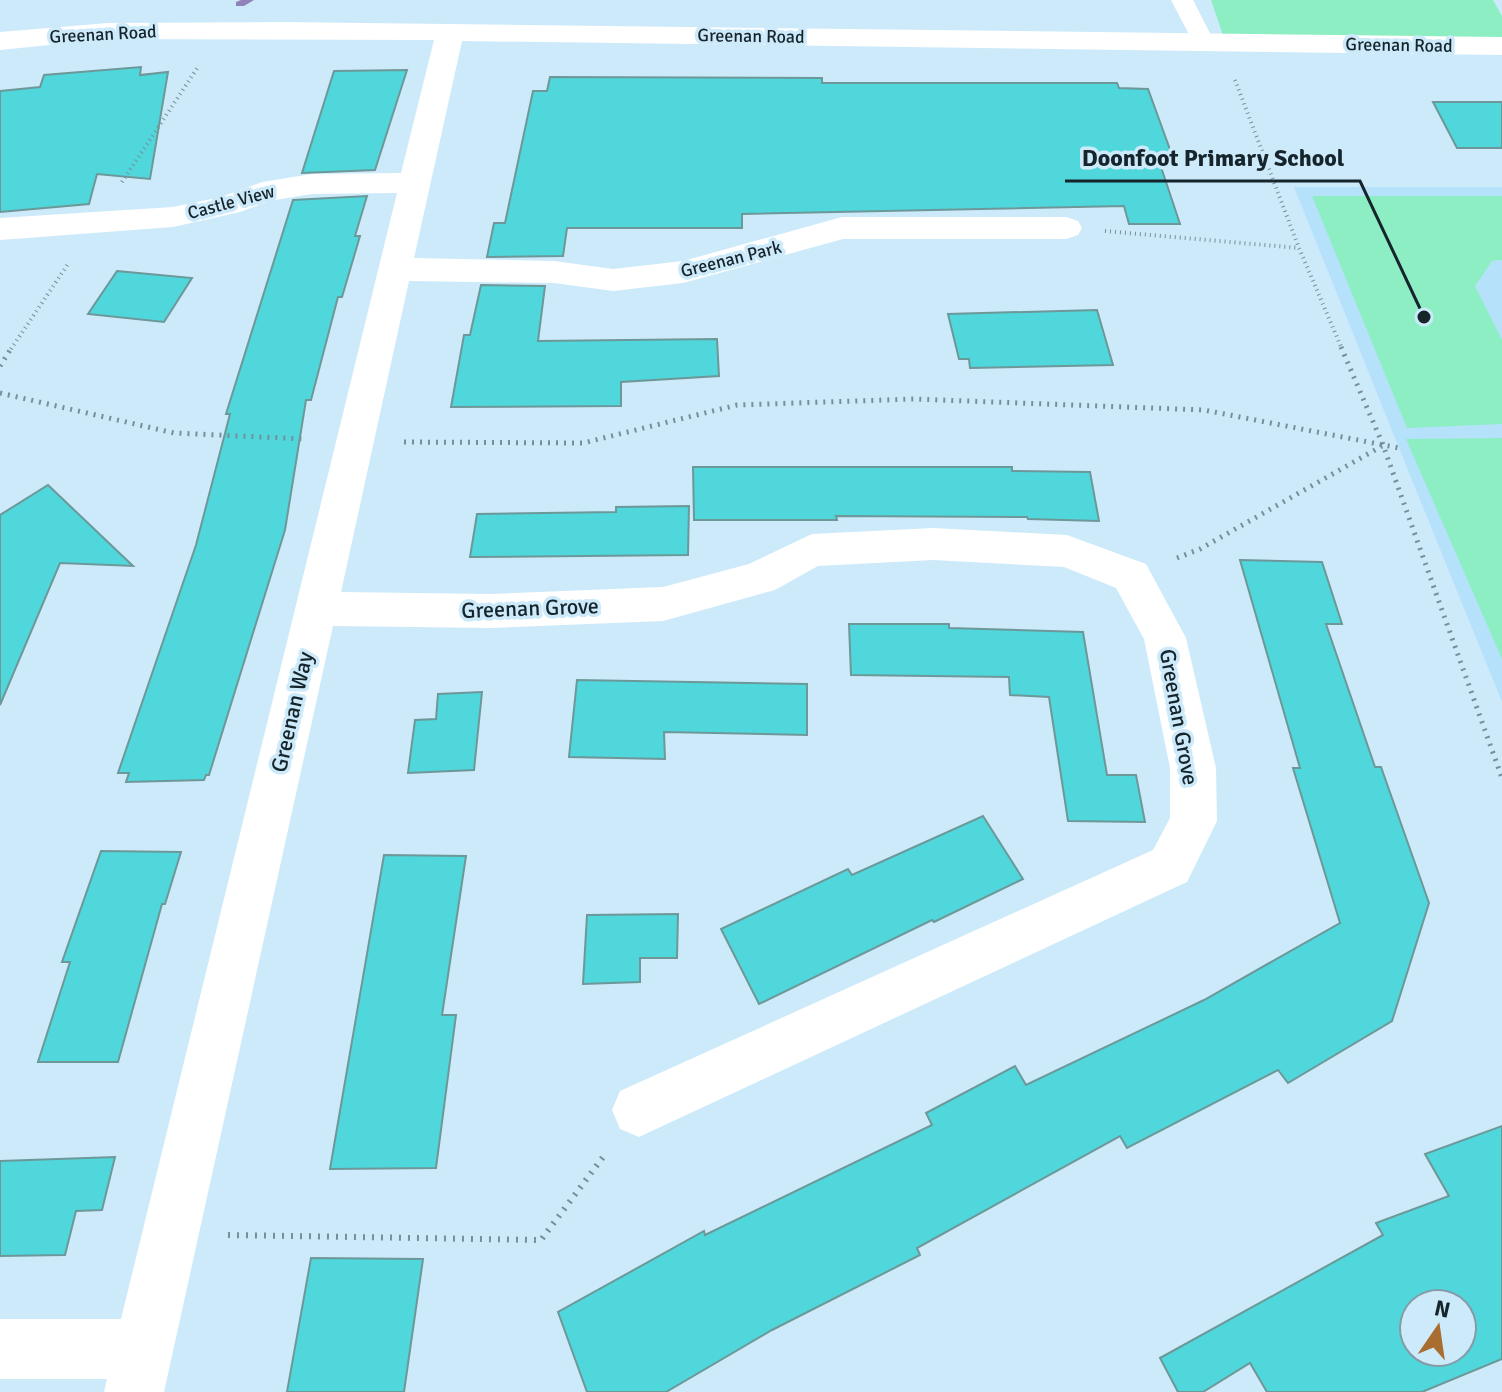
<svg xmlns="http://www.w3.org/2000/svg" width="1502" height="1392" viewBox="0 0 1502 1392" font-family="Signika,sans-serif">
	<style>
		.built { fill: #b5e2fa }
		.green { fill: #8deec4 }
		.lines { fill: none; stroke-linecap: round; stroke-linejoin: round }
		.stream { fill: #9182bc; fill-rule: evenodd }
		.building { fill: #4fd7db; stroke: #6d9899; stroke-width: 2; fill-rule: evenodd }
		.path-far2 { stroke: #788f9b; stroke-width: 4; stroke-dasharray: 1 4; stroke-linecap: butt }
		.path-far1 { stroke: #788f9b; stroke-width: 5; stroke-dasharray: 2 6; stroke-linecap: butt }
		.path { stroke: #788f9b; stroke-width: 6; stroke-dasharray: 2 7; stroke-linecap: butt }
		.lane { fill: #fff; fill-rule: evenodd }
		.street { fill: #fff; fill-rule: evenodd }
		.labels { text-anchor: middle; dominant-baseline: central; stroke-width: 7; stroke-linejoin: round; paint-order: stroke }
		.far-street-label { font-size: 18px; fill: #16242c; stroke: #cdeafa }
		.street-label { font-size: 22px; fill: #16242c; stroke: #cdeafa }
		.leader { fill: none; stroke: #16242c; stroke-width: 3 }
		.callout-dot { fill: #16242c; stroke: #cdeafa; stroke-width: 3 }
		.callout-label { font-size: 24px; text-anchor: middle; font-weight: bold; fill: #16242c; stroke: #cdeafa; stroke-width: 7; stroke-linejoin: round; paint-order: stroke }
	</style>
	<rect width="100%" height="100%" fill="#cdeafa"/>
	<polygon class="built" points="1294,187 1502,187 1502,702 1399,448"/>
	<g class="green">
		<polygon points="1211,0 1493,0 1502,16 1502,43 1224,38"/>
		<polygon points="1312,196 1502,196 1502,260 1492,261 1475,286 1502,340 1502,424 1407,428"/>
		<polygon points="1502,438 1502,659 1406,439"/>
	</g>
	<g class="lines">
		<polygon class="stream" points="241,0 254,0 244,6 236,6 236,2"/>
	</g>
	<g class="building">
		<polygon points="141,67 140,75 168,72 150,179 97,174 89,204 0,212 0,91 40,87 44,75"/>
		<polygon points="407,70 375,170 302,173 334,71"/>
		<polygon points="550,77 822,78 822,83 1117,83 1119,88 1148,89 1172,155 1157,155 1180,224 1129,224 1124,206 742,214 742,228 567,228 563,256 487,257 494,223 505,223 533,91 547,91"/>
		<polygon points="1433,102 1502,102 1502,148 1457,148"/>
		<polygon points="367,196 355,236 360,236 342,297 338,297 311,400 306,400 285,530 209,775 206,775 204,780 126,782 129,773 118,773 196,545 230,414 226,414 293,200"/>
		<polygon points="117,271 192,278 164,322 88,314"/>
		<polygon points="481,285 545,286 538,341 717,339 719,376 621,382 621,406 451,407 464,335 470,335"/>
		<polygon points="1097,310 1113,365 970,368 969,359 959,359 948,314"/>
		<polygon points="693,467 1012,467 1012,471 1090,472 1099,521 1028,519 1027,517 836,516 837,520 694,520"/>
		<polygon points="48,485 133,566 60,563 0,705 0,515"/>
		<polygon points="689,506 688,555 470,557 477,514 616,512 616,507"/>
		<polygon points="1240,560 1322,562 1342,624 1326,624 1375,767 1381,767 1429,903 1392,1021 1288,1083 1278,1070 1127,1148 1120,1136 917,1248 920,1255 772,1330 666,1392 587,1392 558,1312 704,1231 705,1235 932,1125 926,1113 1015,1066 1026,1085 1204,1000 1340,923 1293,768 1300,768"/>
		<polygon points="849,624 949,624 949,628 1083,632 1107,775 1136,775 1145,822 1068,821 1049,697 1010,695 1009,677 851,675"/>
		<polygon points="577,680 807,684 807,735 664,732 665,759 569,757"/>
		<polygon points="482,692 474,770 408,773 415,720 436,719 438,694"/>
		<polygon points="983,816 1023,879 934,922 932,920 759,1004 721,929 848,869 852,875"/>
		<polygon points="101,851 181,852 165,904 162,904 118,1062 38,1062 70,962 62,962"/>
		<polygon points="384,855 466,856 442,1015 456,1015 436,1168 330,1169"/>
		<polygon points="678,914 677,958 640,958 640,982 583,984 587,915"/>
		<path d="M 1502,1126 L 1502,1359 L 1422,1392 L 1267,1392 L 1250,1363 L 1203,1392 L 1178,1392 L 1160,1358 L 1383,1235 L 1376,1223 L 1449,1196 L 1425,1154 ZM 1414,1304 L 1462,1304 L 1462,1352 L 1414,1352 Z"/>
		<polygon points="115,1157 102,1210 76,1211 65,1255 0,1256 0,1161"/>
		<polygon points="311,1258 423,1259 404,1392 287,1392"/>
	</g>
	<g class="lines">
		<g class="path-far2">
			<polyline points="1235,80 1299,248 1342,349"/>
			<polyline points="122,182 198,67"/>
			<polyline points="1105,231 1299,248"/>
			<polyline points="11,349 68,264"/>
		</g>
		<g class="path-far1">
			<polyline points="1341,347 1383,445 1502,778"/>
			<polyline points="0,366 12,347"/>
			<polyline points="0,393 174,433 306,439"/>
			<polyline points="404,442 583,443 737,405 914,399 1204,410 1399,448"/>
			<polyline points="1177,558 1200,549 1382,446"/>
		</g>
		<polyline class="path" points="228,1235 541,1240 606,1153"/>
		<polygon class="lane" points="1171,0 1193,0 1215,43 1212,48 1196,48"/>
		<polygon class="street" points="280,22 1502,37 1502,55 462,41 414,258 554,261 613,269 683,261 842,217 1066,217 1078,221 1082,228 1078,235 1066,239 843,239 683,283 613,291 554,283 409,281 341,592 492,594 663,587 749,564 812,534 933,528 1067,535 1146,564 1186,638 1216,768 1217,821 1187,882 639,1137 620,1129 612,1110 620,1091 1153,850 1170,818 1170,768 1144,639 1116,588 1064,567 933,560 818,566 775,590 663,621 492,628 333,626 164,1392 104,1392 107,1379 0,1379 0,1319 121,1319 397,193 312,194 269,201 240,212 173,227 0,240 0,218 173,207 221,197 262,182 312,174 401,173 434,40 108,39 0,50 0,32 108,23"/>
	</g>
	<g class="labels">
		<g class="far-street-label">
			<text transform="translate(103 34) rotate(-3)">Greenan Road</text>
			<text transform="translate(751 36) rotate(1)">Greenan Road</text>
			<text transform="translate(1399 45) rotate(1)">Greenan Road</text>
			<text transform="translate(231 202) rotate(-15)">Castle View</text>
			<text transform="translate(731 259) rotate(-14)">Greenan Park</text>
		</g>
		<g class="street-label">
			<text transform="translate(530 608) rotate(-2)">Greenan Grove</text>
			<text transform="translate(292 712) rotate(-77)">Greenan Way</text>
			<text transform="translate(1179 717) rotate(80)">Greenan Grove</text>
		</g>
	</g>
	<path class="leader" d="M1424 317L1360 181H1065"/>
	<circle class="callout-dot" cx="1424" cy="317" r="8"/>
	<g class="callout-label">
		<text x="1213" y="166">Doonfoot Primary School</text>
	</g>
	<g transform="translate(1438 1328) rotate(13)"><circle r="38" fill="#cdeafa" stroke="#849ba8" stroke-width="2"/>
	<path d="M0-6L14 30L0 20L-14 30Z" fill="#a96d30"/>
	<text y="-12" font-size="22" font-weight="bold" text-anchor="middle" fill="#16242c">N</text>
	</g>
</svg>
